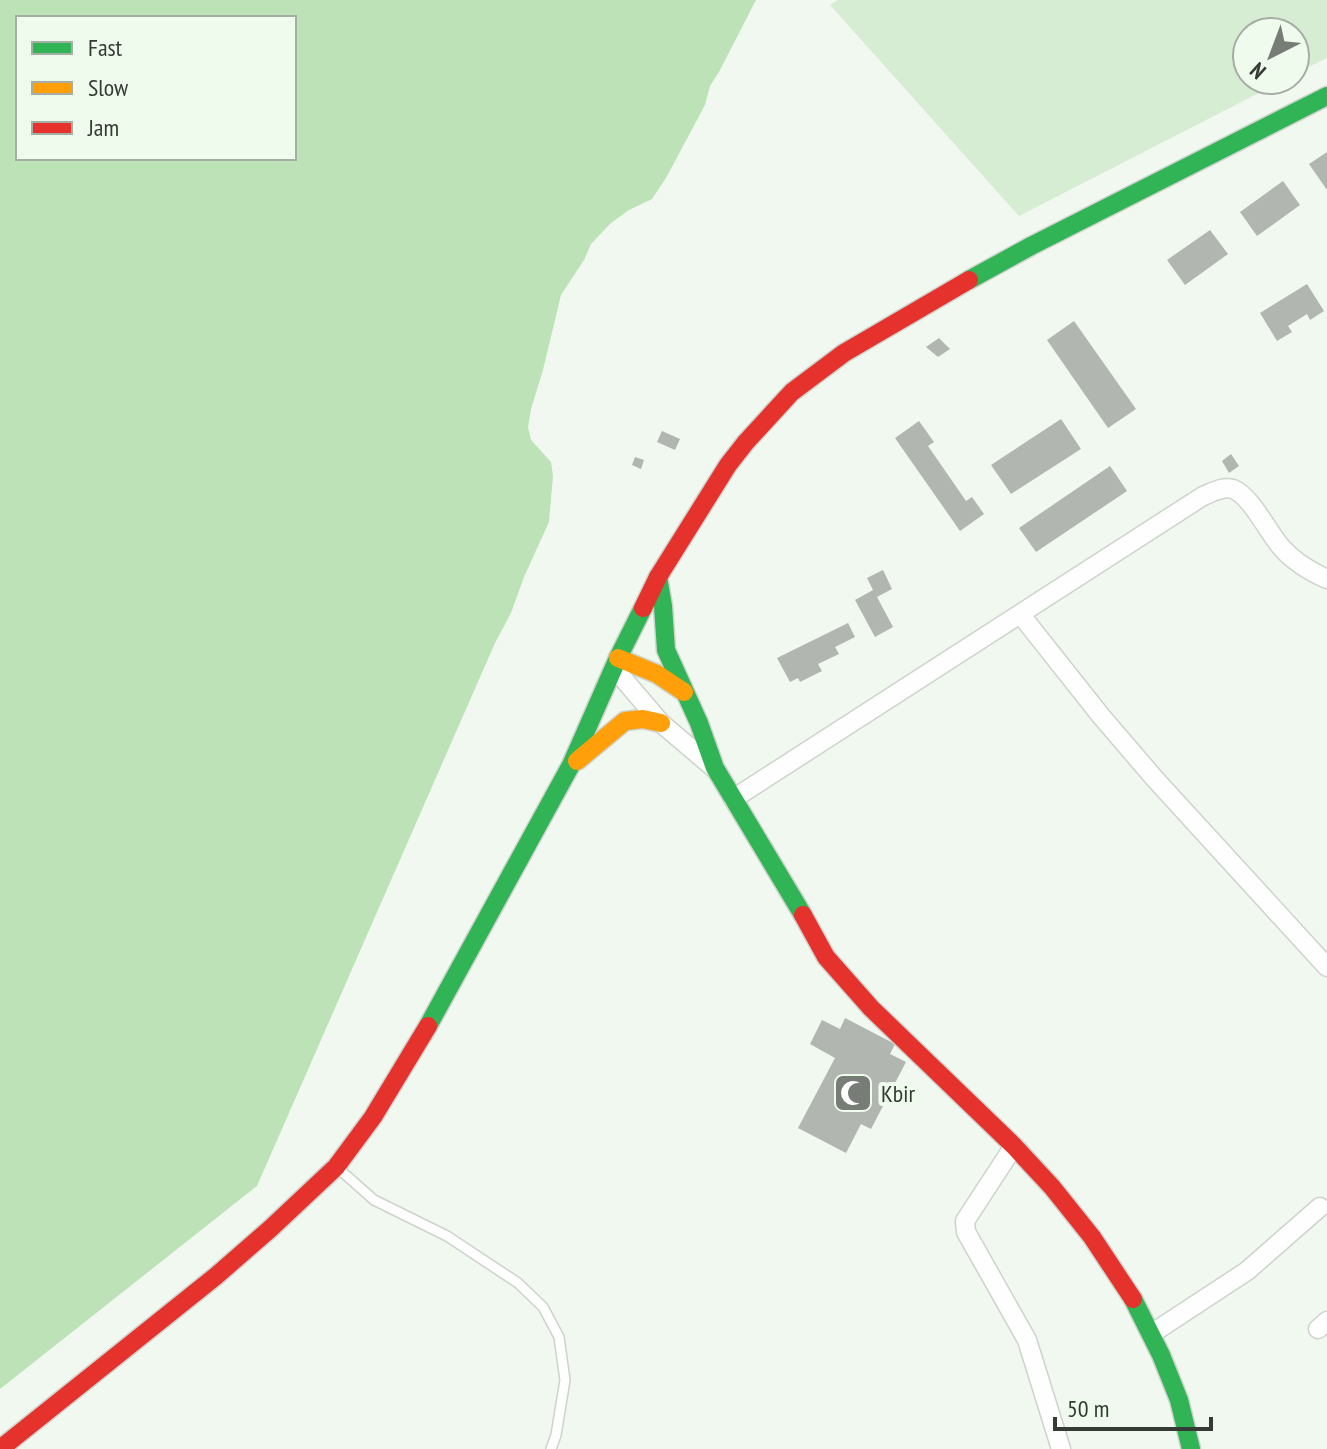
<svg xmlns="http://www.w3.org/2000/svg" width="1327" height="1449" viewBox="0 0 1327 1449" font-family="'PT Sans Narrow',sans-serif">
	<style>
		.green { fill: #d7edd3 }
		.water { fill: #bde2b8; fill-rule: evenodd }
		.building { fill: #b1b6b0 }
		.lines { fill: none; stroke-linecap: round; stroke-linejoin: round }
		.lane-casing { stroke: #ced3cd; stroke-width: 12 }
		.street-casing { stroke: #ced3cd; stroke-width: 21 }
		.fast-casing { stroke: #ced3cd; stroke-width: 21 }
		.slow-casing { stroke: #ced3cd; stroke-width: 21 }
		.jam-casing { stroke: #ced3cd; stroke-width: 21 }
		.lane { stroke: #fdfefd; stroke-width: 9 }
		.street { stroke: #fdfefd; stroke-width: 18 }
		.fast { stroke: #30b455; stroke-width: 18 }
		.slow { stroke: #ff9f0a; stroke-width: 18 }
		.jam { stroke: #e5322d; stroke-width: 18 }
		.labels { text-anchor: middle; dominant-baseline: central; stroke-width: 8; stroke-linejoin: round; paint-order: stroke }
		.poi-label { font-size: 24px; fill: #363a35; stroke: #effbed; text-anchor: start }
	</style>
	<rect width="100%" height="100%" fill="#f1f8f0"/>
	<polygon class="green" points="838,0 1327,0 1327,58 1295,74 1295,32 1247,32 1247,80 1284,80 1019,216 830,5"/>
	<path class="water" d="M 0,0 L 756,0 L 719,72 L 710,86 L 705,105 L 666,178 L 652,199 L 629,210 L 611,223 L 591,244 L 584,260 L 561,295 L 543,370 L 531,409 L 528,427 L 531,440 L 551,462 L 553,476 L 549,522 L 524,577 L 511,613 L 495,643 L 257,1186 L 0,1389 ZM 18,18 L 294,18 L 294,158 L 18,158 Z"/>
	<g class="building">
		<polygon points="1327,152 1327,190 1309,164"/>
		<polygon points="1283,181 1300,205 1257,236 1240,212"/>
		<polygon points="1210,230 1228,254 1185,285 1167,260"/>
		<polygon points="1307,284 1324,311 1310,320 1307,314 1288,326 1292,332 1277,341 1260,313"/>
		<polygon points="1074,321 1136,409 1108,428 1047,340"/>
		<polygon points="939,338 950,349 938,357 926,347"/>
		<polygon points="1061,419 1081,449 1011,494 991,465"/>
		<polygon points="919,421 934,442 928,446 966,501 972,497 984,514 960,531 895,438"/>
		<polygon points="662,431 680,439 675,450 657,442"/>
		<polygon points="1231,454 1239,466 1229,473 1222,461"/>
		<polygon points="635,457 644,460 641,469 632,465"/>
		<polygon points="1110,466 1127,491 1036,552 1019,528"/>
		<polygon points="883,570 892,589 877,597 893,627 875,637 855,600 873,590 867,578"/>
		<polygon points="848,623 855,637 835,647 839,654 818,664 822,671 800,682 798,678 790,682 777,658"/>
		<polygon points="845,1018 895,1044 890,1054 906,1062 871,1129 861,1124 846,1153 798,1128 835,1058 810,1044 822,1020 840,1029"/>
	</g>
	<g class="lines">
		<defs>
			<polyline id="lane" points="339,1169 374,1200 447,1236 518,1283 543,1307 559,1337 565,1380 556,1435 551,1449"/>
			<g id="street">
				<polyline points="1021,615 1101,716 1155,779 1327,967"/>
				<polyline points="614,668 661,723 714,768"/>
				<path d="M 733,799 L 1203,496 C 1213,492 1223,486 1233,489 C 1251,496 1268,532 1281,547 C 1294,562 1309,571 1327,579"/>
				<polyline points="1014,1146 965,1221 966,1232 1027,1340 1061,1449"/>
				<polyline points="1318,1329 1327,1321"/>
				<polyline points="1151,1334 1247,1271 1320,1207"/>
			</g>
			<g id="fast">
				<polyline points="969,280 1031,246 1327,96"/>
				<polyline points="658,577 663,606 666,650 699,723 715,768 803,915"/>
				<polyline points="428,1026 571,765 618,658 643,608"/>
				<polyline points="1133,1299 1161,1355 1179,1400 1191,1449"/>
			</g>
			<g id="slow">
				<polyline points="618,658 657,674 684,692"/>
				<polyline points="577,761 625,721 643,719 661,723"/>
			</g>
			<g id="jam">
				<polyline points="643,608 658,577 728,465 746,442 792,392 844,353 969,280"/>
				<polyline points="803,915 826,957 871,1008 1014,1146 1052,1187 1092,1237 1133,1299"/>
				<polyline points="0,1449 216,1276 270,1229 336,1167 373,1117 428,1026"/>
			</g>
		</defs>
		<use href="#lane" class="lane-casing"/>
		<use href="#street" class="street-casing"/>
		<use href="#fast" class="fast-casing"/>
		<use href="#slow" class="slow-casing"/>
		<use href="#jam" class="jam-casing"/>
		<use href="#lane" class="lane"/>
		<use href="#street" class="street"/>
		<use href="#fast" class="fast"/>
		<use href="#slow" class="slow"/>
		<use href="#jam" class="jam"/>
	</g>
	<defs>
		<symbol id="mosque-square" viewBox="-11 -11 22 22"><rect x="-9" y="-9" width="18" height="18" rx="4" fill="#777c76" stroke="#effbed"/><path d="M3.5-4.9A6 6 0 1 0 3.5 4.9A5 5 0 1 1 3.5-4.9Z" fill="#fff"/></symbol>
	</defs>
	<g fill-rule="evenodd">
		<use href="#mosque-square" x="831" y="1071" width="44" height="44"/>
	</g>
	<g class="labels">
		<g class="poi-label">
			<text x="881" y="1093">Kbir</text>
		</g>
	</g>
	<rect x="16" y="16" width="280" height="144" fill="#effbed" stroke="#a5aea3" stroke-width="2"/>
	<rect x="32" y="42" width="40" height="12" fill="#30b455" stroke="#a5aea3" stroke-width="2"/>
	<text x="88" y="56" font-size="24" fill="#363a35">Fast</text>
	<rect x="32" y="82" width="40" height="12" fill="#ff9f0a" stroke="#a5aea3" stroke-width="2"/>
	<text x="88" y="96" font-size="24" fill="#363a35">Slow</text>
	<rect x="32" y="122" width="40" height="12" fill="#e5322d" stroke="#a5aea3" stroke-width="2"/>
	<text x="88" y="136" font-size="24" fill="#363a35">Jam</text>
	<g transform="translate(1271 56) rotate(222)"><circle r="38" fill="#effbed" stroke="#a5aea3" stroke-width="2"/>
	<path d="M0-6L14 30L0 20L-14 30Z" fill="#777c76"/>
	<text y="-12" font-size="22" font-weight="bold" text-anchor="middle" fill="#363a35">N</text>
	</g>
	<path d="M1055 1417v12h156v-12" fill="none" stroke="#363a35" stroke-width="4"/>
	<text x="1067" y="1417" font-size="24" fill="#363a35" stroke="#effbed" stroke-width="6" paint-order="stroke">50 m</text>
</svg>
